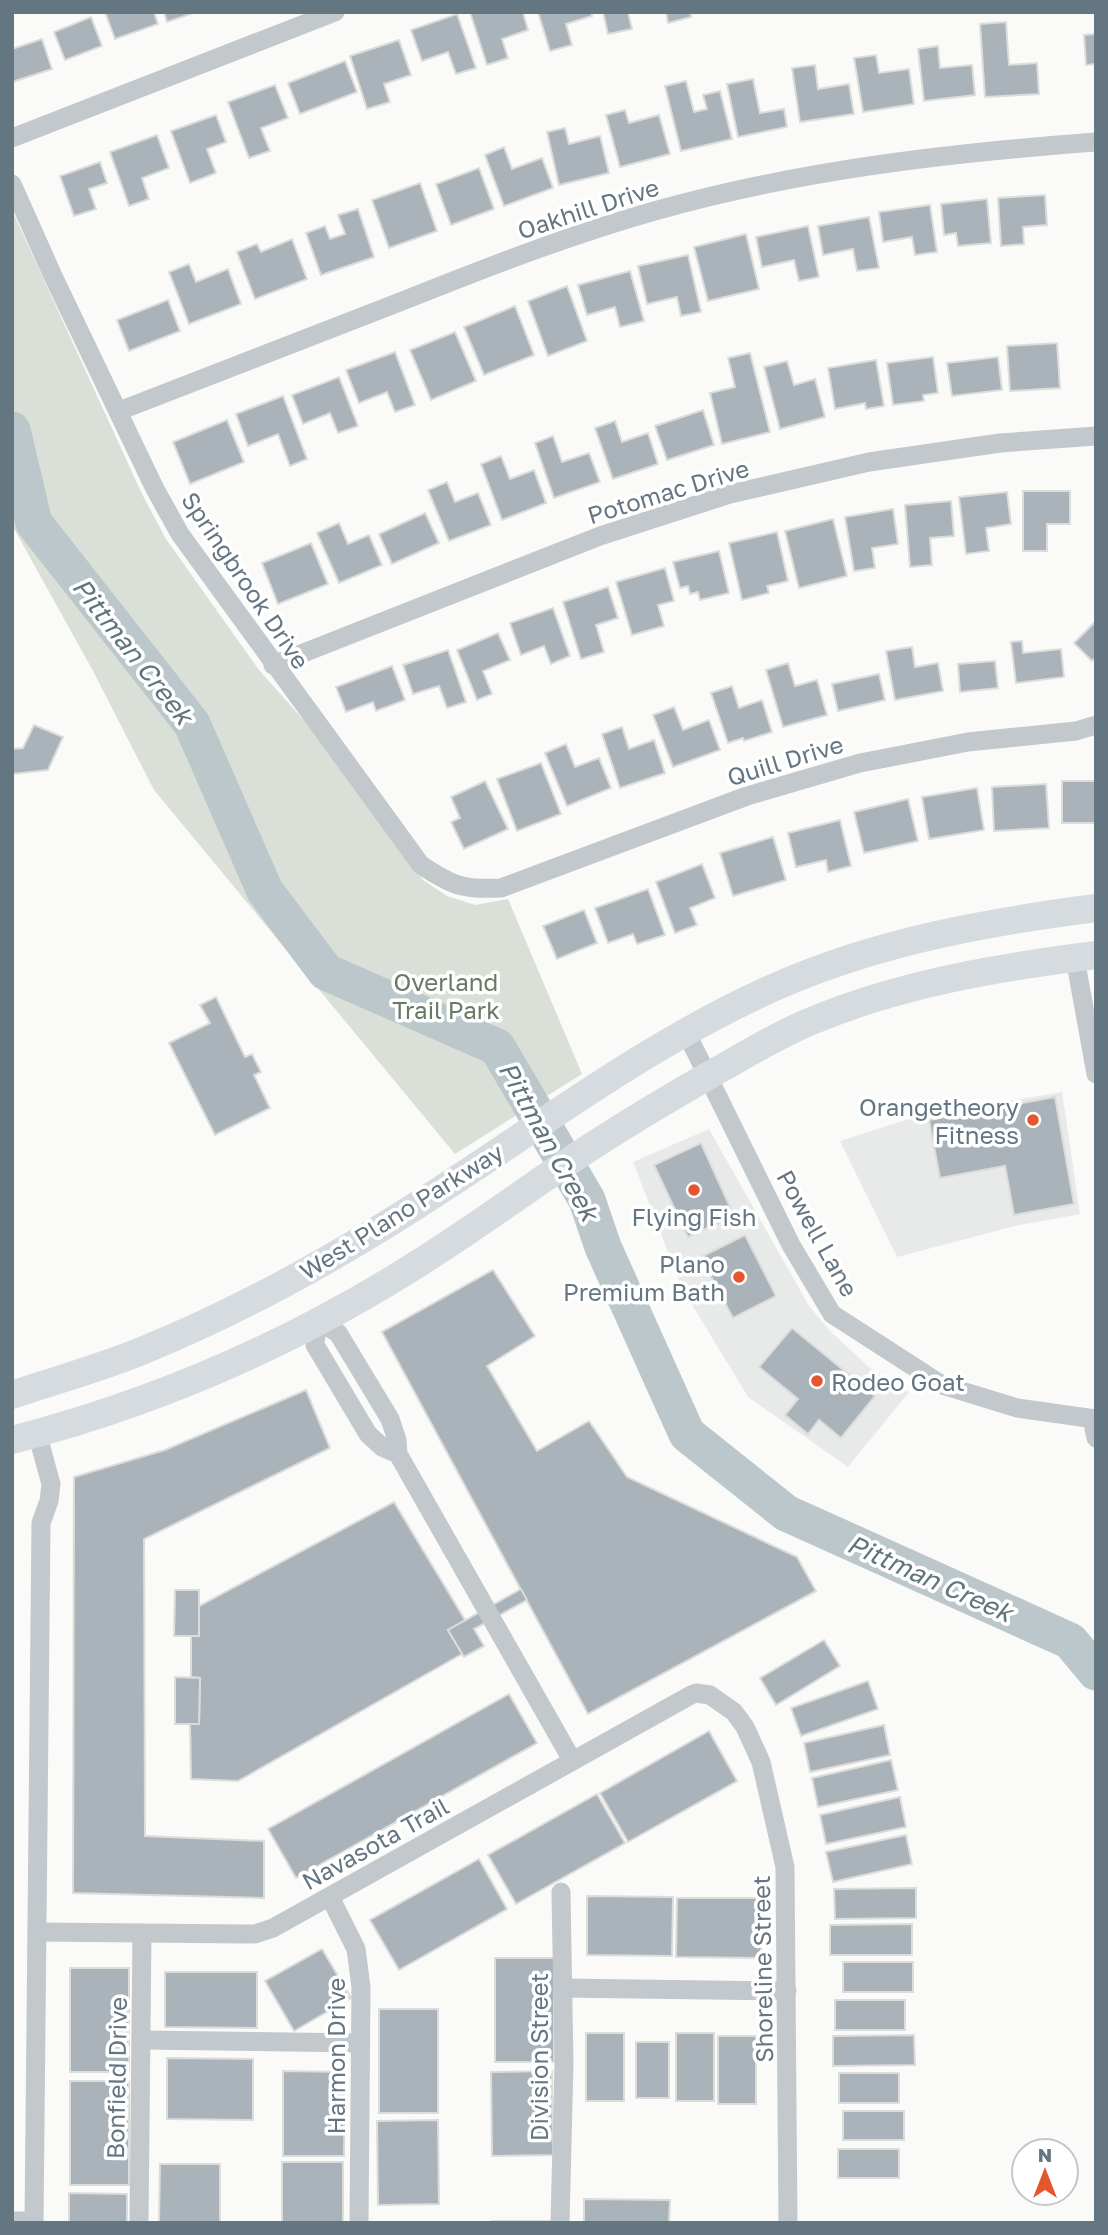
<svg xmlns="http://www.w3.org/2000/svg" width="1108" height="2235" viewBox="0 0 1108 2235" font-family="'Golos Text',sans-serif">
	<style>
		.built { fill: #e8e9e9 }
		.green { fill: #dadfd7 }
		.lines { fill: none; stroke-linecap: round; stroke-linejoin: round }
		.river { stroke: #bbc7cb; stroke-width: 37 }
		.building { fill: #aab3b9; stroke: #dcdcda; stroke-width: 2 }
		.minor { stroke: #c3c8cc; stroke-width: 19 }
		.secondary { stroke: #d6dbdf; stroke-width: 28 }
		.poi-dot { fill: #e4572e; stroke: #fff; stroke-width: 2.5 }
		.labels { text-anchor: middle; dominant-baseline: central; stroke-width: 7; stroke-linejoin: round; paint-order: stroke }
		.street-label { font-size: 24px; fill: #657683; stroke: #fff }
		.park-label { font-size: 24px; fill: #687a64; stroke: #fff }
		.poi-label { font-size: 24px; fill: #657683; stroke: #fff; text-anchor: end }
		.water-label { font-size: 26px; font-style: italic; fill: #60757c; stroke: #fff }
	</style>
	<rect width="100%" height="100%" fill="#fafaf8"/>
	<g class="built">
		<polygon points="1062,1092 1080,1214 1015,1226 897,1257 840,1141 918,1116"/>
		<polygon points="709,1129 809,1306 830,1331 871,1369 909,1392 848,1467 748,1397 682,1288 633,1162"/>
	</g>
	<polygon class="green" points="12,210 142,494 166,539 259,670 359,782 423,880 447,896 475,905 508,899 582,1074 455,1154 154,790 92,669 12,525"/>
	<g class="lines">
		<polyline class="river" points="12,430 34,523 192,724 265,891 326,972 497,1047 587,1200 603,1247 687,1434 786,1513 1070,1641 1096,1672"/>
	</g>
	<g class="building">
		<polygon points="105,12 154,12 158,24 115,39"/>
		<polygon points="164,12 196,12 167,22"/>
		<polygon points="470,12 523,12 528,30 502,39 508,58 487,65"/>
		<polygon points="538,12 591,12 592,16 566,24 572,45 550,51"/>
		<polygon points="603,12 628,12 632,29 608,34"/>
		<polygon points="666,12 690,12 691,17 668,23"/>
		<polygon points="457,14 476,68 456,74 448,52 422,61 411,30"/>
		<polygon points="91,17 102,46 65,60 54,32"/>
		<polygon points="1006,22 1009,65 1037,63 1039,94 985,97 980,24"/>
		<polygon points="1096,34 1096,64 1086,65 1084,35"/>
		<polygon points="42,39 52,69 12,82 12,49"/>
		<polygon points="399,40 411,75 384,84 390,102 367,109 350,56"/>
		<polygon points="938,46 940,68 972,65 975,95 924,101 918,49"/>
		<polygon points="876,55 879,73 909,69 914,104 863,112 854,58"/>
		<polygon points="345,61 357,92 300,114 288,83"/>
		<polygon points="815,65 818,89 849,84 854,114 800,122 792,68"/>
		<polygon points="753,79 760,113 784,109 787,127 738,137 727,84"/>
		<polygon points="686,81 694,112 707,109 703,95 720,91 732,139 681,151 665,86"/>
		<polygon points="275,85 288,118 261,128 270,151 249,158 228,102"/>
		<polygon points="625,110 629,123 659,115 670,154 620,167 606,115"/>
		<polygon points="216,115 226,142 207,149 216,173 190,183 171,131"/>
		<polygon points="565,128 569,144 600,136 609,173 559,185 547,132"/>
		<polygon points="157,135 169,168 142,178 149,199 129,206 110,152"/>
		<polygon points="504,147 512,169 542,158 553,188 504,206 485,155"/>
		<polygon points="100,162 107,183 89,189 96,209 74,216 60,176"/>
		<polygon points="479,168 494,209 451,225 436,184"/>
		<polygon points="420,183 437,231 389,248 372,200"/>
		<polygon points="1045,195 1047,225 1023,227 1024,244 1001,246 998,198"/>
		<polygon points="987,199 991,243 958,246 956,233 944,235 941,204"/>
		<polygon points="930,205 937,252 915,255 912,237 883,242 879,212"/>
		<polygon points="358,209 374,257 321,275 306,233 325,226 330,239 345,234 338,215"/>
		<polygon points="869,217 879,268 857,271 853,249 823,255 818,226"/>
		<polygon points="808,226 819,277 799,281 794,260 762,267 756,237"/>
		<polygon points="746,234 759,289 708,301 694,247"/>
		<polygon points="292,239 307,279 255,299 237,252 257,244 261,252"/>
		<polygon points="688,255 701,312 681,316 677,297 647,304 638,266"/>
		<polygon points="189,264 196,282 228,269 241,304 189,324 169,272"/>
		<polygon points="630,271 644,321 620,327 615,307 587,315 578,285"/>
		<polygon points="567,286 587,341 548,356 528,301"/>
		<polygon points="168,300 180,331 129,351 117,320"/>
		<polygon points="515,306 534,355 484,375 464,327"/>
		<polygon points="455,332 476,381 431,400 410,350"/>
		<polygon points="1057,343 1060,388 1010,391 1007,346"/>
		<polygon points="395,352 415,405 395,412 387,392 359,403 346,370"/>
		<polygon points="750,353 770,432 722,444 710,393 735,387 728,358"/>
		<polygon points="933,357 938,393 923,395 924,401 893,405 887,363"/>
		<polygon points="998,357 1002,390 952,396 947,363"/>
		<polygon points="876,360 884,406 866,409 865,403 835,409 828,368"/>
		<polygon points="787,361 794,385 815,379 825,417 780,429 764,367"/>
		<polygon points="339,377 358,426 338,433 330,413 303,424 292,395"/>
		<polygon points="283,396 307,459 290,466 278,434 248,446 236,414"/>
		<polygon points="703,410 714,445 667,460 655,426"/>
		<polygon points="227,420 244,462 190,484 173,442"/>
		<polygon points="615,421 622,442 648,433 658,464 613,479 595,428"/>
		<polygon points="553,436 562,462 589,453 600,482 554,498 535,443"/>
		<polygon points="501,456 510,479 534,470 546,503 502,520 481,464"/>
		<polygon points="447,482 455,502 478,493 491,525 449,541 428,490"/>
		<polygon points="1023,491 1070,491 1070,524 1047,524 1047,551 1023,551"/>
		<polygon points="1007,492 1011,524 986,528 989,551 966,554 959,497"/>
		<polygon points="951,501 954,536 930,538 932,565 910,567 905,505"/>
		<polygon points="893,509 898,544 872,548 875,568 854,571 845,517"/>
		<polygon points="425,513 439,543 392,564 379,534"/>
		<polygon points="833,519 847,576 799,588 785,531"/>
		<polygon points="339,523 348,544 369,535 382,565 339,583 317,533"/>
		<polygon points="777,532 788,581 767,586 769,593 742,600 729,543"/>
		<polygon points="311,543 328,584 278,604 262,563"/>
		<polygon points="719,551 729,593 700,600 698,592 690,594 688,586 680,588 673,562"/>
		<polygon points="665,568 674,601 658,605 664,626 632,635 616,582"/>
		<polygon points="608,587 618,618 596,625 604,652 581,659 563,602"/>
		<polygon points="553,608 570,656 551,664 544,646 521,655 510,623"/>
		<polygon points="1096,621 1096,657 1092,661 1074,643"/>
		<polygon points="498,633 510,660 483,671 492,694 477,700 457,650"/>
		<polygon points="1022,641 1023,653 1061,649 1064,677 1016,683 1011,642"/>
		<polygon points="912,647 915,667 938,663 943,691 895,700 886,651"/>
		<polygon points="448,650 466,702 447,708 439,686 413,694 403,665"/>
		<polygon points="995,661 998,688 960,692 958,664"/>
		<polygon points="788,663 795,686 817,680 827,715 783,727 766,670"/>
		<polygon points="392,666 405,700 376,711 373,702 346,712 336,687"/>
		<polygon points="879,674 885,700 838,711 832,684"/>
		<polygon points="732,686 739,708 762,700 772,732 744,741 743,738 728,743 711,693"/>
		<polygon points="674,707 683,730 709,720 720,750 673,767 653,715"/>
		<polygon points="34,725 63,737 48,770 12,774 12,749 23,748"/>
		<polygon points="622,727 629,749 654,740 665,773 620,788 602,734"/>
		<polygon points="566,744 575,767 599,758 611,788 567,806 545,753"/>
		<polygon points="541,763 561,814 517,831 497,779"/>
		<polygon points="485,781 508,829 464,849 451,822 460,818 451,797"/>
		<rect x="1062" y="781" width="34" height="42"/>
		<polygon points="1046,784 1049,828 994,831 992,787"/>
		<polygon points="977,788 984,830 929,839 922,797"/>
		<polygon points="908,799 918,841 864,853 854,812"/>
		<polygon points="840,820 851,866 828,872 826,860 796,867 788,833"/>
		<polygon points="773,837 786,880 733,896 720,853"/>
		<polygon points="702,864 715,898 690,908 697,925 675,933 656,882"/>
		<polygon points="648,889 665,935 637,944 633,934 608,943 595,908"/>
		<polygon points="584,910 597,943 557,959 543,926"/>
		<polygon points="216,997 245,1057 252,1054 261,1072 254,1075 270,1108 215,1135 169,1043 210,1023 200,1005"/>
		<polygon points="1055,1097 1074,1204 1014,1215 1005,1166 940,1178 929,1120"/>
		<polygon points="701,1143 734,1216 688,1237 654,1165"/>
		<polygon points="745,1235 776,1296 733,1318 701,1257"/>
		<polygon points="493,1270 535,1336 487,1366 537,1451 589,1421 627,1477 797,1557 816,1591 588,1714 382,1332"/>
		<polygon points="792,1328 875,1396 841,1438 819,1420 808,1434 785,1415 798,1399 759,1367"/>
		<polygon points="306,1390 330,1448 144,1539 145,1836 264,1841 264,1898 73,1893 74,1477 165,1450"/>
		<polygon points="394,1502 465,1620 448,1630 462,1654 238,1781 191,1779 190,1724 199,1724 200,1678 191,1677 191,1636 199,1636 199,1606"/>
		<polygon points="521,1589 527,1600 474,1629 484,1646 464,1657 448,1630"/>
		<polygon points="175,1590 199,1590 199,1636 174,1636"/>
		<polygon points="824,1640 840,1666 776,1705 760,1678"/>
		<polygon points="175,1677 200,1678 199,1724 175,1724"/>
		<polygon points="868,1681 878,1709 801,1736 791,1708"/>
		<polygon points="509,1694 537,1743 296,1878 268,1829"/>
		<polygon points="884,1725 890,1755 810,1772 804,1743"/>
		<polygon points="709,1731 737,1781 628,1842 600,1793"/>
		<polygon points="891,1760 898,1790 818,1807 812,1778"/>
		<polygon points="597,1794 625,1843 516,1904 488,1855"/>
		<polygon points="900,1797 906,1827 826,1844 820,1815"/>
		<polygon points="906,1835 912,1864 833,1882 826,1852"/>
		<polygon points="479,1859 507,1909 399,1970 370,1920"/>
		<polygon points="916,1888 916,1918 835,1919 834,1889"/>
		<polygon points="587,1896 673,1897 672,1956 587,1955"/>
		<polygon points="677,1898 762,1898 761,1958 676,1957"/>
		<polygon points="912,1924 912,1955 830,1955 830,1925"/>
		<polygon points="322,1949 351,1998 294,2031 265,1981"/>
		<rect x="495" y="1958" width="59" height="104"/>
		<rect x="843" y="1962" width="70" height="30"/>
		<rect x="70" y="1968" width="59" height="104"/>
		<polygon points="165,1972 257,1972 257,2028 165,2027"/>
		<rect x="835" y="2000" width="70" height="30"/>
		<rect x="379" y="2009" width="59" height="104"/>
		<rect x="586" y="2033" width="38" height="68"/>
		<rect x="676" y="2033" width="38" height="68"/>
		<polygon points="914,2035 915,2065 833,2066 833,2036"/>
		<rect x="718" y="2036" width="38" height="68"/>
		<rect x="636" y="2042" width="33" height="56"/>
		<polygon points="167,2058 253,2059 253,2120 167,2119"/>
		<polygon points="283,2071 345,2072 344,2156 283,2156"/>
		<polygon points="552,2071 553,2155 492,2156 491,2072"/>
		<rect x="839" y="2073" width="60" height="30"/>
		<rect x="70" y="2081" width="59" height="104"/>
		<rect x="843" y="2111" width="61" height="29"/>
		<polygon points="438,2120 439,2204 378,2205 377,2121"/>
		<rect x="838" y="2149" width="61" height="29"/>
		<rect x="282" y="2162" width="61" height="61"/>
		<polygon points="160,2164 220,2164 220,2223 159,2223"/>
		<polygon points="69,2193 127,2194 127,2223 69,2223"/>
		<polygon points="584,2199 670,2200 669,2223 584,2223"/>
		<rect x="492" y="2221" width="59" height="2"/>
	</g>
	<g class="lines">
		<g class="minor">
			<polyline points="12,138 335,12"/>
			<path d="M 12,184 L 53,276 L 155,489 L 180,534 L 421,865 C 453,886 463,890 501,888 L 747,796 L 860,763 L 968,742 L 1076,731 L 1096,725"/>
			<path d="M 119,411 C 215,374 310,337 405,300 C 488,267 572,234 658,210 C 801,170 948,153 1096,142"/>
			<polyline points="273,665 600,536 730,494 869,462 1000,443 1096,436"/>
			<polyline points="1075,958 1096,1074"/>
			<polyline points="686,1032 791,1245 832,1314 942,1385 1017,1408 1095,1419"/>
			<polyline points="1096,1418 1094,1429 1096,1438"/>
			<polyline points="398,1454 382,1447 368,1434 315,1345 317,1321 338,1333 390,1419 397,1440 398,1454 572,1760"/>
			<polyline points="330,1897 356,1949 361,1987 359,2223"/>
			<polyline points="37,1932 245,1934 255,1934 273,1928 691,1695 696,1693 710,1695 734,1712 745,1727 761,1762 785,1867 788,2223"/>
			<polyline points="562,1988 787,1991"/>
			<polyline points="141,2040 360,2043"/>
			<polyline points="12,2221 34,2221"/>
			<polyline points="34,2223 41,1523 49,1501 51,1484 37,1433"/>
			<polyline points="139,2223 142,1933"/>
			<polyline points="560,2223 564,2063 561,1892"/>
		</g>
		<g class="secondary">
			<path d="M 12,1395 C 56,1380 101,1368 144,1350 C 225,1317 304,1275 379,1229 C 511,1149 633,1050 775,987 C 876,942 987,922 1096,908"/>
			<path d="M 12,1440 C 159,1402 302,1339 430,1256 C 479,1225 526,1190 574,1158 C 619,1128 666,1100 713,1073 C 747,1054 779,1034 814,1020 C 903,983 1001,967 1096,955"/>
		</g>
	</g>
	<g class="poi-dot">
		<circle cx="1033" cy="1120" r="7"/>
		<circle cx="694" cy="1190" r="7"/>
		<circle cx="739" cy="1277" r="7"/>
		<circle cx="817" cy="1381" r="7"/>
	</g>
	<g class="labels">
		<g class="street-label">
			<text transform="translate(588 208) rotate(-18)">Oakhill Drive</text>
			<text transform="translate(668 491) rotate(-17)">Potomac Drive</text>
			<text transform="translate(246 580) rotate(56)">Springbrook Drive</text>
			<text transform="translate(785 760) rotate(-17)">Quill Drive</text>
			<text transform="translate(401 1211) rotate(-32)">West Plano Parkway</text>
			<text transform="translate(818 1233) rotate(61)">Powell Lane</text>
			<text transform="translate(375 1843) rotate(-29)">Navasota Trail</text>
			<text transform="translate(762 1969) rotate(-91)">Shoreline Street</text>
			<text transform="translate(335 2056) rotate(-90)">Harmon Drive</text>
			<text transform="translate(538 2057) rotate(-90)">Division Street</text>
			<text transform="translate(116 2078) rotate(-89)">Bonfield Drive</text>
		</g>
		<g class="park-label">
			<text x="446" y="981">Overland<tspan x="446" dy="28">Trail Park</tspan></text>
		</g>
		<g class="poi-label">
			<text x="1019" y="1106">Orangetheory<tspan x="1019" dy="28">Fitness</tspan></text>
			<text x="694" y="1216" text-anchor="middle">Flying Fish</text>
			<text x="725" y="1263">Plano<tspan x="725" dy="28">Premium Bath</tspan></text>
			<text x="831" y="1381" text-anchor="start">Rodeo Goat</text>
		</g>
		<g class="water-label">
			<text transform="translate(133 651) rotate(52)">Pittman Creek</text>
			<text transform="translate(549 1141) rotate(61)">Pittman Creek</text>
			<text transform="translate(930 1578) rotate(24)">Pittman Creek</text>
		</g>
	</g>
	<rect width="1108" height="2235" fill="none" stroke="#657683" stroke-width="28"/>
	<g transform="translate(1045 2172)"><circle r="33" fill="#ffffff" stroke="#c1c8cd" stroke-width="2"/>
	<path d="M0-5L12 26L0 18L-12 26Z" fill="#e4572e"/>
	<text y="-10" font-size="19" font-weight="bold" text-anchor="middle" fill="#657683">N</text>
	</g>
</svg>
